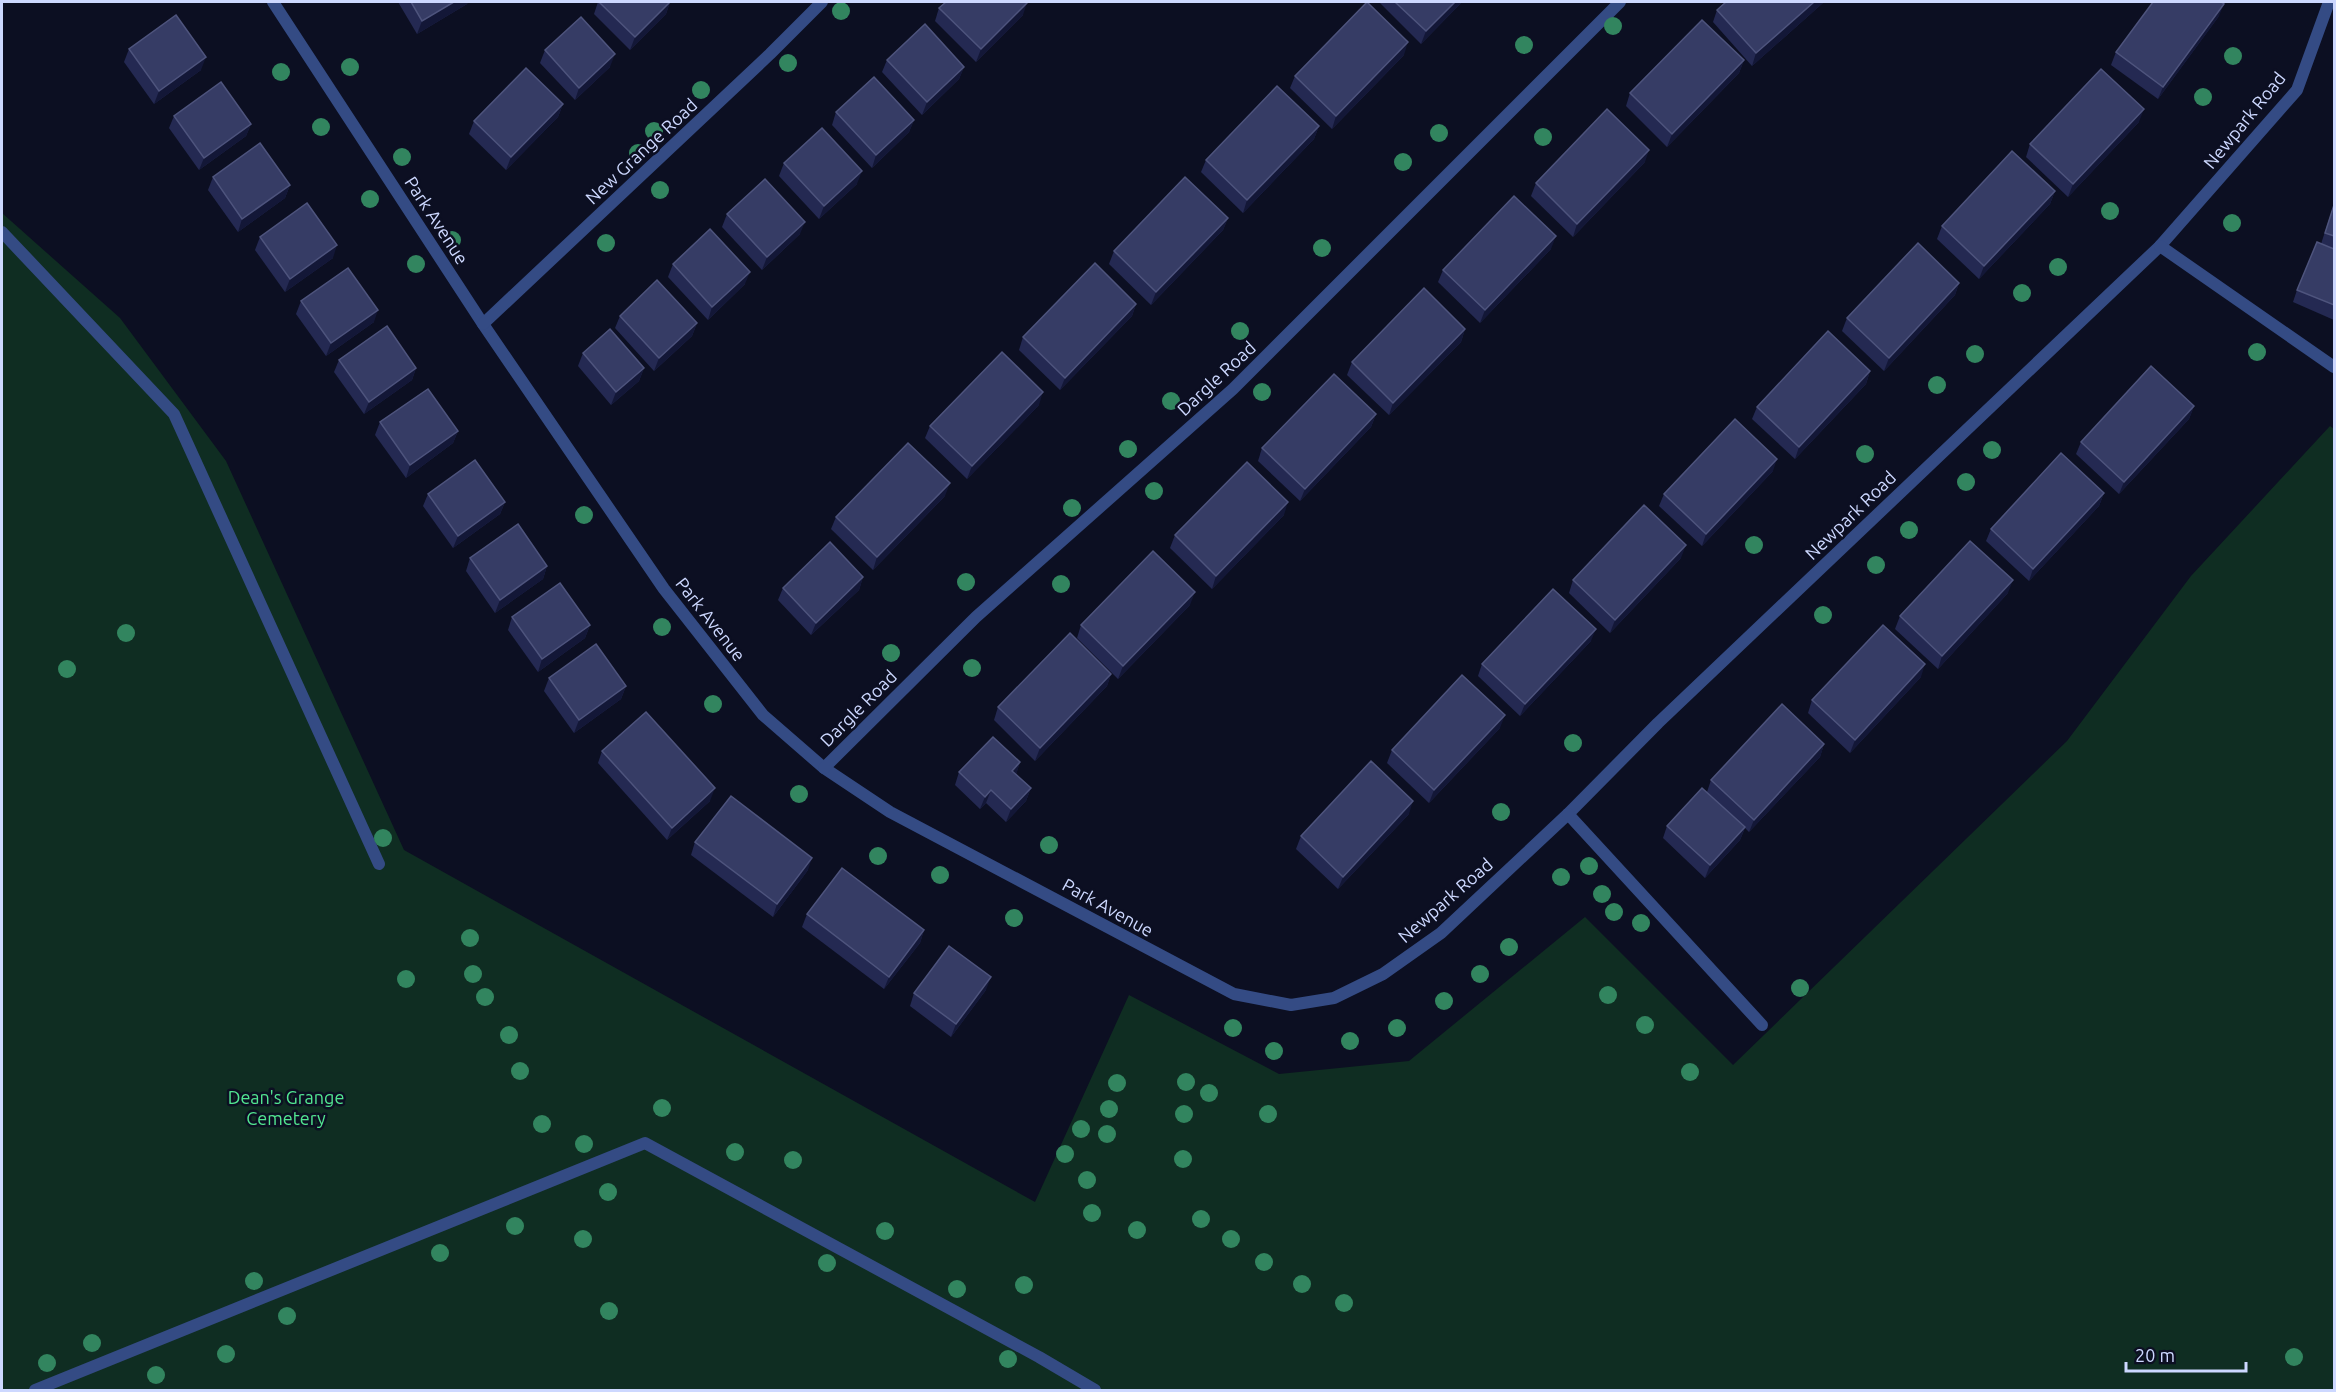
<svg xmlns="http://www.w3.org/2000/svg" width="2336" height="1392" viewBox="0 0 2336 1392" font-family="Ubuntu,sans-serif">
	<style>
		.green { fill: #0f2d22 }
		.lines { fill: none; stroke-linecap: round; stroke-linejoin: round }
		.service { stroke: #344b84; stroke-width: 12 }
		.minor { stroke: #344b84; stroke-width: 12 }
		.tree { fill: #32855f }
		.wall { fill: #242952 }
		.shaded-wall { fill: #131737 }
		.building { fill: #363c65; stroke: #4e547d; stroke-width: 1.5 }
		.labels { text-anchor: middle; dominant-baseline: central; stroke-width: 5; stroke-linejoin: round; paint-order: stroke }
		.street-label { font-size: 18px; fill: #cdd8ff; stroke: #0c0f22 }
		.park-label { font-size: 18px; fill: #52e691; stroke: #0c0f22 }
	</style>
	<rect width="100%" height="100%" fill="#0c0f22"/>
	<polygon class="green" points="2,213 120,318 226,461 404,850 1035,1202 1129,995 1279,1074 1409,1061 1585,917 1733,1065 2067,741 2191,576 2330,426 2334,429 2334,1390 2,1390"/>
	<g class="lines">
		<g class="service">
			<polyline points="2,232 174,414 379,864"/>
			<polyline points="35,1390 645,1143 1039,1357 1095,1390"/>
		</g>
		<g class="minor">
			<polyline points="273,2 483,324 664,589 763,715 824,768 890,812 1234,994 1291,1005 1334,998 1383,974 1441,933 1568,814 1658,723 2160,246 2297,90 2329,2"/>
			<polyline points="2160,246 2334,367"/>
			<polyline points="483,324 770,54 822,2"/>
			<polyline points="824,768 976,617 1233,389 1620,2"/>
			<polyline points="1568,814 1762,1025"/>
		</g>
	</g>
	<g class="tree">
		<circle cx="841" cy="11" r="9"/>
		<circle cx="1613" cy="26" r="9"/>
		<circle cx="1524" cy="45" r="9"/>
		<circle cx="2233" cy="56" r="9"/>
		<circle cx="788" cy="63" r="9"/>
		<circle cx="350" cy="67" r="9"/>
		<circle cx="281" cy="72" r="9"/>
		<circle cx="701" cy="90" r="9"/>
		<circle cx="2203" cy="97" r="9"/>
		<circle cx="321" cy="127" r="9"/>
		<circle cx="654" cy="131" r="9"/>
		<circle cx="1439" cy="133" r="9"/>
		<circle cx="1543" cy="137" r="9"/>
		<circle cx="638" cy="153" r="9"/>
		<circle cx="402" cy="157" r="9"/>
		<circle cx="1403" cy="162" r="9"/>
		<circle cx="660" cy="190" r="9"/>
		<circle cx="370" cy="199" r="9"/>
		<circle cx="2110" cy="211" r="9"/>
		<circle cx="2232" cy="223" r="9"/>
		<circle cx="452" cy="240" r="9"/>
		<circle cx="606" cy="243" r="9"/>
		<circle cx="1322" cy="248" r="9"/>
		<circle cx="416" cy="264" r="9"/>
		<circle cx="2058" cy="267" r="9"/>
		<circle cx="2022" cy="293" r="9"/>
		<circle cx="1240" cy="331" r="9"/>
		<circle cx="2257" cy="352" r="9"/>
		<circle cx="1975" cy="354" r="9"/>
		<circle cx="1937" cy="385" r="9"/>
		<circle cx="1262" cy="392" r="9"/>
		<circle cx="1171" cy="401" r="9"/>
		<circle cx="1128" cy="449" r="9"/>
		<circle cx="1992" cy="450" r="9"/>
		<circle cx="1865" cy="454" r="9"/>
		<circle cx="1966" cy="482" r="9"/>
		<circle cx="1154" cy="491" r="9"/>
		<circle cx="1072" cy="508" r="9"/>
		<circle cx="584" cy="515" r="9"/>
		<circle cx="1909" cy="530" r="9"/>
		<circle cx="1754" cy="545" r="9"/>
		<circle cx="1876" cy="565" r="9"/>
		<circle cx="966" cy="582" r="9"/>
		<circle cx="1061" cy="584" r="9"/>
		<circle cx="1823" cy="615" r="9"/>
		<circle cx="662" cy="627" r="9"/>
		<circle cx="126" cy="633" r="9"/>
		<circle cx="891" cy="653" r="9"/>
		<circle cx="972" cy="668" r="9"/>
		<circle cx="67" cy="669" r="9"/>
		<circle cx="713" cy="704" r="9"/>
		<circle cx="1573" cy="743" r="9"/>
		<circle cx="799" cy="794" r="9"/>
		<circle cx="1501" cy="812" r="9"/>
		<circle cx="383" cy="838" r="9"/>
		<circle cx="1049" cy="845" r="9"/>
		<circle cx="878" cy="856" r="9"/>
		<circle cx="1589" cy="866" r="9"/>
		<circle cx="940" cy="875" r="9"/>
		<circle cx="1561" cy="877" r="9"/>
		<circle cx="1602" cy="894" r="9"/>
		<circle cx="1614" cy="912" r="9"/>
		<circle cx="1014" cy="918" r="9"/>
		<circle cx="1641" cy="923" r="9"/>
		<circle cx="470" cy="938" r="9"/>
		<circle cx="1509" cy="947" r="9"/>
		<circle cx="473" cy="974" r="9"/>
		<circle cx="1480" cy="974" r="9"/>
		<circle cx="406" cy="979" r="9"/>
		<circle cx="1800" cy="988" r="9"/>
		<circle cx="1608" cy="995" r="9"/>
		<circle cx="485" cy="997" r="9"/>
		<circle cx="1444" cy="1001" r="9"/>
		<circle cx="1645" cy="1025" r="9"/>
		<circle cx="1233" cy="1028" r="9"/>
		<circle cx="1397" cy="1028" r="9"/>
		<circle cx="509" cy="1035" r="9"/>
		<circle cx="1350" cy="1041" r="9"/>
		<circle cx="1274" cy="1051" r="9"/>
		<circle cx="520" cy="1071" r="9"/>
		<circle cx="1690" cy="1072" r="9"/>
		<circle cx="1186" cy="1082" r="9"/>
		<circle cx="1117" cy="1083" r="9"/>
		<circle cx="1209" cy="1093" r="9"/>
		<circle cx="662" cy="1108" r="9"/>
		<circle cx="1109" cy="1109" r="9"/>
		<circle cx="1184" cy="1114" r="9"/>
		<circle cx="1268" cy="1114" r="9"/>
		<circle cx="542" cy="1124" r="9"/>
		<circle cx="1081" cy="1129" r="9"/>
		<circle cx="1107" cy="1134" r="9"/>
		<circle cx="584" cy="1144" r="9"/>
		<circle cx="735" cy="1152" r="9"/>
		<circle cx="1065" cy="1154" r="9"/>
		<circle cx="1183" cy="1159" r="9"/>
		<circle cx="793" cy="1160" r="9"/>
		<circle cx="1087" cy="1180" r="9"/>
		<circle cx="608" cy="1192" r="9"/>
		<circle cx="1092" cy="1213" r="9"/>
		<circle cx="1201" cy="1219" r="9"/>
		<circle cx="515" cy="1226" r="9"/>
		<circle cx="1137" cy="1230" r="9"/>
		<circle cx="885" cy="1231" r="9"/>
		<circle cx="583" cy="1239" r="9"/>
		<circle cx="1231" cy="1239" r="9"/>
		<circle cx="440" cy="1253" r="9"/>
		<circle cx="1264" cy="1262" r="9"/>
		<circle cx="827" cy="1263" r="9"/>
		<circle cx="254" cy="1281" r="9"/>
		<circle cx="1302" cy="1284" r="9"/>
		<circle cx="1024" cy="1285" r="9"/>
		<circle cx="957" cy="1289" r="9"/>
		<circle cx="1344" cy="1303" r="9"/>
		<circle cx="609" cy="1311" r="9"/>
		<circle cx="287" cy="1316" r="9"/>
		<circle cx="92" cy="1343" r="9"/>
		<circle cx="226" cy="1354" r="9"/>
		<circle cx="2294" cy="1357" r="9"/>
		<circle cx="1008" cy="1359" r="9"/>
		<circle cx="47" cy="1363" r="9"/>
		<circle cx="156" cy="1375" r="9"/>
	</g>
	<g class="wall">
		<polygon points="398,2 468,2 467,4 417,34"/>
		<polygon points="598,2 670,2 666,14 630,50 594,14"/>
		<polygon points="1381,2 1462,2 1421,44 1380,3"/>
		<polygon points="1726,2 1824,2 1752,66 1713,22 1717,10"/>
		<polygon points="939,8 1023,15 976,62 935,21"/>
		<polygon points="2219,16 2158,99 2111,65 2116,52"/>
		<polygon points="129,49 201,70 154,104 124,62"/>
		<polygon points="545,50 610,67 575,100 540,63"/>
		<polygon points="1404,55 1332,129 1290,88 1295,76"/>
		<polygon points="887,60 964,67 959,79 922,115 882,72"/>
		<polygon points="1744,60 1739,73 1667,147 1626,106 1630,93"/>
		<polygon points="563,104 558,117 506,170 469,134 474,121"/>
		<polygon points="836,112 914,120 909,132 872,168 832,125"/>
		<polygon points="174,116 251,124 246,136 199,170 169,128"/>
		<polygon points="2139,122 2068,197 2026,157 2030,144"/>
		<polygon points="1319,126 1314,139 1243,213 1201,172 1206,160"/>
		<polygon points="1645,162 1573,237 1531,196 1536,183"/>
		<polygon points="784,163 857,184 819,219 779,176"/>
		<polygon points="213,177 290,185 285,198 238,232 208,190"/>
		<polygon points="2055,191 2050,204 1979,279 1937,239 1942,226"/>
		<polygon points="2334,204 2334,320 2293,302 2297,290 2321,244"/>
		<polygon points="727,214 800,234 762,270 722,227"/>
		<polygon points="1228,218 1223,230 1151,305 1109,264 1114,251"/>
		<polygon points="260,237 333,258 285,292 255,250"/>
		<polygon points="1551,249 1480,323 1438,282 1443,270"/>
		<polygon points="673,264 745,284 708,320 668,277"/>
		<polygon points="1959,283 1955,295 1884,371 1842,331 1847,318"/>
		<polygon points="301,301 374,322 326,356 296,314"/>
		<polygon points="1136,304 1132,316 1060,390 1019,350 1023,337"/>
		<polygon points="620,316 697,323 692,336 654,371 615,328"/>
		<polygon points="1465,329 1461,342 1389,415 1347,375 1352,362"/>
		<polygon points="583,353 644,368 639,381 611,405 578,366"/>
		<polygon points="339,360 416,368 412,380 364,414 334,372"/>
		<polygon points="1870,371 1866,384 1795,459 1752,419 1757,407"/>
		<polygon points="1039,405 967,479 925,438 930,426"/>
		<polygon points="2194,406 2189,419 2119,494 2076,454 2081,442"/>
		<polygon points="1376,414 1371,427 1300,501 1258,461 1262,448"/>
		<polygon points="380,422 458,431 453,443 406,478 375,435"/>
		<polygon points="1773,471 1702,546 1659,506 1664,494"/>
		<polygon points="2104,493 2099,506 2029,581 1986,541 1991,529"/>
		<polygon points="428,494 505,502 500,514 453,548 423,506"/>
		<polygon points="945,496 873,570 831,529 836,517"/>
		<polygon points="1284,515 1212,589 1170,548 1175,535"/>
		<polygon points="470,558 547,566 543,579 495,613 466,571"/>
		<polygon points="1681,558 1610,633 1569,593 1573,580"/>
		<polygon points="863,577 859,590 811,635 778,600 783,588"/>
		<polygon points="2008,593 1938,669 1895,629 1900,616"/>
		<polygon points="1190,605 1118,679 1077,638 1081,625"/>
		<polygon points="512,617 590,625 585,638 538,672 508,630"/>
		<polygon points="1591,641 1520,716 1478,676 1482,664"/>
		<polygon points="1111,674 1107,686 1035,761 994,720 998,707"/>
		<polygon points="1921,677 1850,753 1808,713 1812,700"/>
		<polygon points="549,678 626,686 621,699 574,733 544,691"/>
		<polygon points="1500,728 1429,803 1387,763 1392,750"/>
		<polygon points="1824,744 1820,757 1749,832 1745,828 1740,840 1705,878 1663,838 1667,826 1707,792 1711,780"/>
		<polygon points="602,751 710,801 667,840 598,763"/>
		<polygon points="1020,762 1016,774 1031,788 1026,801 1006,822 986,803 980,809 955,785 959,772"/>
		<polygon points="1409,814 1338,889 1296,849 1301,836"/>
		<polygon points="695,842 808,870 773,917 691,855"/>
		<polygon points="807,914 924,930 920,943 884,989 802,927"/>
		<polygon points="986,990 951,1037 910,1006 914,993"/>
	</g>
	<g class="shaded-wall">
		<polygon points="454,2 468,2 467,4 417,34 422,21"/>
		<polygon points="670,2 666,14 630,50 635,37"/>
		<polygon points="1455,2 1462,2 1421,44 1426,31"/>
		<polygon points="1814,2 1824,2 1752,66 1756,53"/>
		<polygon points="1027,3 1023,15 976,62 981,49"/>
		<polygon points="2224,4 2219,16 2158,99 2163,87"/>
		<polygon points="1408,42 1404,55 1332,129 1336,116"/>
		<polygon points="615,54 610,67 575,100 579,88"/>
		<polygon points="206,57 201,70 154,104 159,91"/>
		<polygon points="1744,60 1739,73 1667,147 1672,134"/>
		<polygon points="964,67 959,79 922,115 927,102"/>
		<polygon points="563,104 558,117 506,170 511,157"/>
		<polygon points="2144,109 2139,122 2068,197 2073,184"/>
		<polygon points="914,120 909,132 872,168 876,155"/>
		<polygon points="251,124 246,136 199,170 204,158"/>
		<polygon points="1319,126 1314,139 1243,213 1247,200"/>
		<polygon points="1649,150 1645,162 1573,237 1577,224"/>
		<polygon points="862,171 857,184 819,219 824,206"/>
		<polygon points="290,185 285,198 238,232 242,219"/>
		<polygon points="2055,191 2050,204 1979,279 1984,266"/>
		<polygon points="1228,218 1223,230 1151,305 1156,292"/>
		<polygon points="805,222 800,234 762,270 767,257"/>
		<polygon points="1556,236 1551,249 1480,323 1485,310"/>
		<polygon points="337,245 333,258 285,292 290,279"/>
		<polygon points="750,272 745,284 708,320 712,307"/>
		<polygon points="1959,283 1955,295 1884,371 1889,358"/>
		<polygon points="1136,304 1132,316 1060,390 1065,378"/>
		<polygon points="378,310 374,322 326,356 331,343"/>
		<polygon points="697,323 692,336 654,371 659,358"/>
		<polygon points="1465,329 1461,342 1389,415 1393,403"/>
		<polygon points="416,368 412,380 364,414 369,402"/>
		<polygon points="644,368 639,381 611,405 616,392"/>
		<polygon points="1870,371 1866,384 1795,459 1799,447"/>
		<polygon points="1043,392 1039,405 967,479 972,466"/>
		<polygon points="2194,406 2189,419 2119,494 2124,482"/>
		<polygon points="1376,414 1371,427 1300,501 1305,489"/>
		<polygon points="458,431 453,443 406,478 410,465"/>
		<polygon points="1777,459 1773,471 1702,546 1706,534"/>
		<polygon points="950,483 945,496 873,570 877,557"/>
		<polygon points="2104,493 2099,506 2029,581 2033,569"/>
		<polygon points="505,502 500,514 453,548 458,536"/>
		<polygon points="1288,502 1284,515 1212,589 1216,576"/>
		<polygon points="1686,545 1681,558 1610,633 1615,620"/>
		<polygon points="547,566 543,579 495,613 500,600"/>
		<polygon points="863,577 859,590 811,635 816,623"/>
		<polygon points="2013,580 2008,593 1938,669 1942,656"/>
		<polygon points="1195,592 1190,605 1118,679 1123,666"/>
		<polygon points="590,625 585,638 538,672 542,659"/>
		<polygon points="1596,629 1591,641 1520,716 1525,704"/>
		<polygon points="1925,664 1921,677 1850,753 1855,740"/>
		<polygon points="1111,674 1107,686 1035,761 1040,748"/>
		<polygon points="626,686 621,699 574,733 579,720"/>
		<polygon points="1505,715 1500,728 1429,803 1434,790"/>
		<polygon points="1824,744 1820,757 1749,832 1754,820"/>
		<polygon points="1020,762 1016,775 1012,771"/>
		<polygon points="715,788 710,801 667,840 672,828"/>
		<polygon points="1031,788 1026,801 1006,822 1011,809"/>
		<polygon points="991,790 986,803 980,809 985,797"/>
		<polygon points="1413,801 1409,814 1338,889 1343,877"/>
		<polygon points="1745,827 1740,840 1705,878 1710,865"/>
		<polygon points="812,858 808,870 773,917 777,904"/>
		<polygon points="924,930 920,943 884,989 889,977"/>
		<polygon points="991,977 986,990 951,1037 956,1024"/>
	</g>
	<g class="building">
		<polygon points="411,2 454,2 422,21"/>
		<polygon points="599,2 670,2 635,37"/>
		<polygon points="946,2 1026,2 1027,3 981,49 939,8"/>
		<polygon points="1367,2 1408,42 1336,116 1295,76"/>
		<polygon points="1395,2 1455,2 1426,31"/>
		<polygon points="1726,2 1814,2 1756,53 1717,10"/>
		<polygon points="2153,2 2221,2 2224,4 2163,87 2116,52"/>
		<polygon points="176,15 206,57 159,91 129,49"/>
		<polygon points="581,17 615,54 579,88 545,50"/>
		<polygon points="1702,20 1744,60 1672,134 1630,93"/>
		<polygon points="925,24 964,67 927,102 887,60"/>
		<polygon points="526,68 563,104 511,157 474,121"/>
		<polygon points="2101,69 2144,109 2073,184 2030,144"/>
		<polygon points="874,77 914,120 876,155 836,112"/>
		<polygon points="221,82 251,124 204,158 174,116"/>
		<polygon points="1277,86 1319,126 1247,200 1206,160"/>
		<polygon points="1607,109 1649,150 1577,224 1536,183"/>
		<polygon points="822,128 862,171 824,206 784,163"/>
		<polygon points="260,143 290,185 242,219 213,177"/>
		<polygon points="2012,151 2055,191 1984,266 1942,226"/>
		<polygon points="1185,177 1228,218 1156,292 1114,251"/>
		<polygon points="765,179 805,222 767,257 727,214"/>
		<polygon points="1514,196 1556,236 1485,310 1443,270"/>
		<polygon points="307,203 337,245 290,279 260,237"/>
		<polygon points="2334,205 2334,236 2325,233"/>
		<polygon points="710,229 750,272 712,307 673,264"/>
		<polygon points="2317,242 2334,249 2334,305 2297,290"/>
		<polygon points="1918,243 1959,283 1889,358 1847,318"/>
		<polygon points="1095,263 1136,304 1065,378 1023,337"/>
		<polygon points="348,268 378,310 331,343 301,301"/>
		<polygon points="657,280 697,323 659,358 620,316"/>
		<polygon points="1424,288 1465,329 1393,403 1352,362"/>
		<polygon points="387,326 416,368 369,402 339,360"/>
		<polygon points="610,329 644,368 616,392 583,353"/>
		<polygon points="1828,331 1870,371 1799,447 1757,407"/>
		<polygon points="1002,352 1043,392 972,466 930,426"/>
		<polygon points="2151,366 2194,406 2124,482 2081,442"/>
		<polygon points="1334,374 1376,414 1305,489 1262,448"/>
		<polygon points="428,389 458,431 410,465 380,422"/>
		<polygon points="1735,419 1777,459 1706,534 1664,494"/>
		<polygon points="908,443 950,483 877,557 836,517"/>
		<polygon points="2061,453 2104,493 2033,569 1991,529"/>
		<polygon points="475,460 505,502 458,536 428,494"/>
		<polygon points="1247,462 1288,502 1216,576 1175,535"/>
		<polygon points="1644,505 1686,545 1615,620 1573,580"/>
		<polygon points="518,524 547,566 500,600 470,558"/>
		<polygon points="1970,541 2013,580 1942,656 1900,616"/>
		<polygon points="830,542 863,577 816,623 783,588"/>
		<polygon points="1153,551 1195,592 1123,666 1081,625"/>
		<polygon points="560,583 590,625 542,659 512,617"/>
		<polygon points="1553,589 1596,629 1525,704 1482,664"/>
		<polygon points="1883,625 1925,664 1855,740 1812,700"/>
		<polygon points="1070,633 1111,674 1040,748 998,707"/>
		<polygon points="596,644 626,686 579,720 549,678"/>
		<polygon points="1462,675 1505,715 1434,790 1392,750"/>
		<polygon points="1782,704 1824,744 1754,820 1711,780"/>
		<polygon points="646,712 715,788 672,828 602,751"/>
		<polygon points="993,737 1020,762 1012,771 1031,788 1011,809 991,790 985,797 959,772"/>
		<polygon points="1371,761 1413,801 1343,877 1301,836"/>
		<polygon points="1702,788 1745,827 1710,865 1667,826"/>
		<polygon points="731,796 812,858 777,904 695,842"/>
		<polygon points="842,868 924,930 889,977 807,914"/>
		<polygon points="949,946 991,977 956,1024 914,993"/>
	</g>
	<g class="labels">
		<g class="street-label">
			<text transform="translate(2244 120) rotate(-51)">Newpark Road</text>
			<text transform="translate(641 151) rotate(-43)">New Grange Road</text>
			<text transform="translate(437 220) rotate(57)">Park Avenue</text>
			<text transform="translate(1216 378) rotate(-43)">Dargle Road</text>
			<text transform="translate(1850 515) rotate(-44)">Newpark Road</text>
			<text transform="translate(711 619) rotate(52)">Park Avenue</text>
			<text transform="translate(858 708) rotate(-45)">Dargle Road</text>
			<text transform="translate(1445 900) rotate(-41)">Newpark Road</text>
			<text transform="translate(1108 907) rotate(29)">Park Avenue</text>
		</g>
		<g class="park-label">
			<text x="286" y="1097">Dean's Grange<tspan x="286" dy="21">Cemetery</tspan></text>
		</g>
	</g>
	<rect width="2336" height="1392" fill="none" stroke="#cdd8ff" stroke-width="6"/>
	<path d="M2126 1362v9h120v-9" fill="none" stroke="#cdd8ff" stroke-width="3"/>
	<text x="2135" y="1362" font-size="18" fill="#cdd8ff" stroke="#0c0f22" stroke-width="4.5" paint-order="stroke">20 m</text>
</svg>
